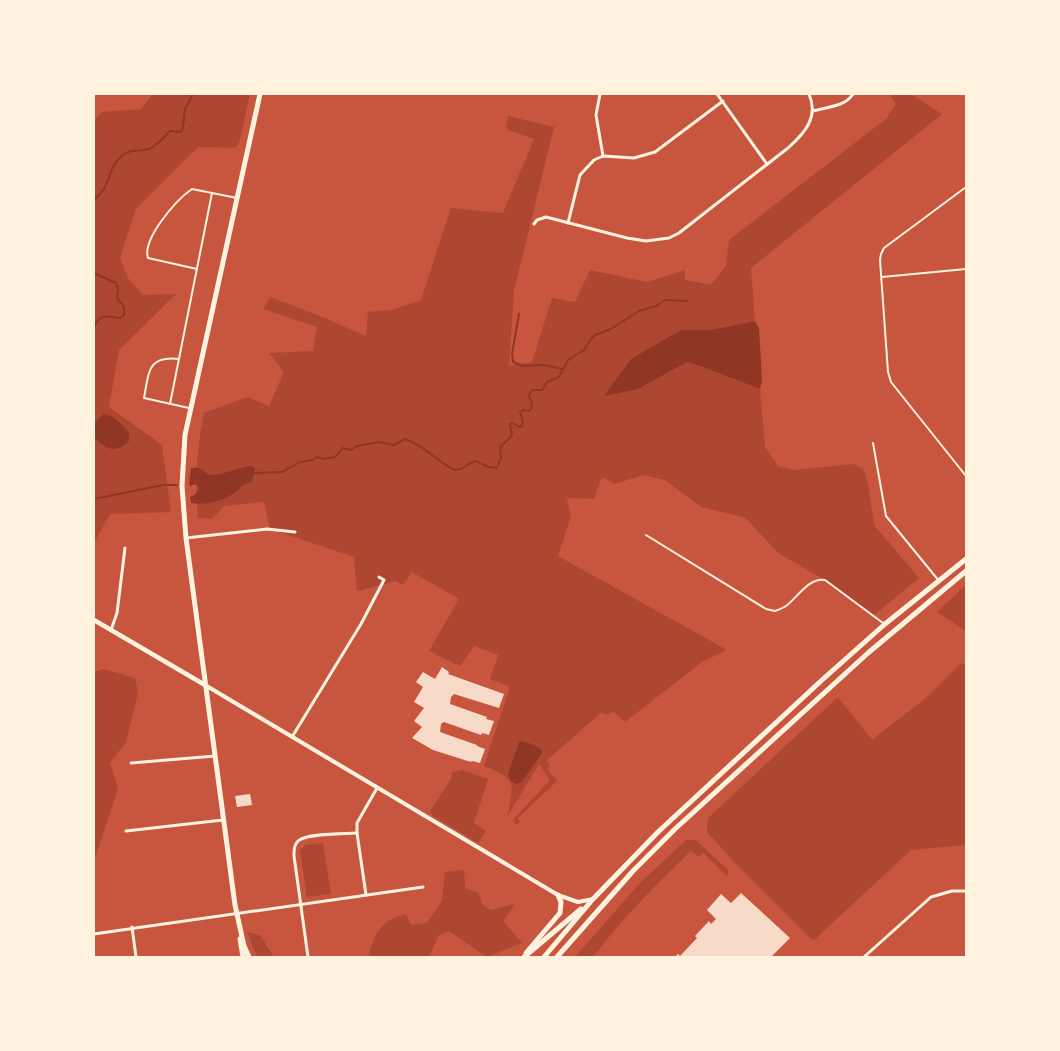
<svg xmlns="http://www.w3.org/2000/svg" width="1060" height="1051" viewBox="0 0 1060 1051" font-family="Montserrat,sans-serif">
	<style>
		.green { fill: #ae4732 }
		.water { fill: #8f3625 }
		.lines { fill: none; stroke-linecap: round; stroke-linejoin: round }
		.stream { stroke: #8f3625; stroke-width: 2 }
		.building { fill: #f7dbc8 }
		.service { stroke: #fff3e0; stroke-width: 2 }
		.minor { stroke: #fff3e0; stroke-width: 3 }
		.tertiary { stroke: #fff3e0; stroke-width: 4 }
		.secondary { stroke: #fff3e0; stroke-width: 4.5 }
		.primary { stroke: #fff3e0; stroke-width: 5 }
		.trunk { stroke: #fff3e0; stroke-width: 5 }
	</style>
	<rect width="100%" height="100%" fill="#c8553d"/>
	<g class="green">
		<polygon points="153,94 250,94 239,143 235,148 198,147 136,209 120,258 128,278 143,295 176,294 119,350 109,407 162,445 171,512 110,514 94,543 94,121 102,112 141,109"/>
		<path d="M 889,94 L 911,94 L 942,114 L 751,268 L 755,321 L 710,330 L 681,330 L 604,395 L 638,389 L 687,362 L 706,368 L 760,389 L 765,447 L 778,466 L 794,470 L 854,464 L 863,469 L 868,483 L 874,525 L 919,578 L 874,615 L 825,580 L 778,553 L 746,518 L 701,507 L 665,480 L 643,475 L 615,484 L 602,477 L 594,499 L 567,498 L 571,516 L 558,556 L 727,650 L 702,662 L 625,722 L 614,712 L 606,715 L 602,712 L 547,760 L 550,766 L 547,769 L 557,781 L 518,818 L 520,822 L 516,825 L 513,820 L 550,780 L 539,764 L 507,817 C 514,784 518,779 484,766 L 510,687 L 490,679 L 498,655 L 474,646 L 460,666 L 429,651 L 459,599 L 412,572 L 403,585 L 396,581 L 357,591 L 354,557 L 270,529 L 264,502 L 224,506 L 212,519 L 198,518 C 194,483 197,448 204,413 L 248,397 L 269,406 L 284,372 L 269,353 L 313,351 L 317,327 L 263,309 L 270,297 L 325,318 L 366,336 L 368,312 L 392,310 L 421,300 L 451,208 L 503,213 L 534,139 L 506,129 L 508,116 L 554,127 L 514,291 L 509,366 L 532,362 L 552,298 L 575,302 L 590,270 L 647,282 L 685,270 L 685,280 L 711,285 L 726,266 L 729,240 L 886,119 L 896,104 Z"/>
		<polygon points="966,585 966,631 937,612"/>
		<polygon points="961,663 966,665 966,845 911,850 813,941 736,864 707,832 708,818 838,697 872,740 927,697"/>
		<polygon points="103,669 135,678 138,693 126,742 110,763 118,789 94,861 94,672"/>
		<polygon points="463,770 488,779 474,823 486,831 478,843 433,816 430,811 451,779 452,772"/>
		<path d="M 686,840 L 696,840 L 728,870 L 727,876 L 703,853 L 699,857 L 691,851 C 656,884 622,919 593,957 L 575,957 L 639,884 Z"/>
		<polygon points="323,843 331,894 307,897 300,851 305,845"/>
		<path d="M 464,870 L 465,888 L 478,893 L 483,905 L 491,910 L 514,904 L 510,912 L 503,921 L 522,943 L 487,957 L 449,931 L 439,935 L 429,957 L 368,957 C 376,934 379,920 406,914 L 411,925 L 427,923 L 442,901 L 445,872 Z"/>
		<polygon points="247,932 260,935 274,957 257,957"/>
	</g>
	<g class="water">
		<polygon points="755,321 759,328 762,381 760,389 706,368 687,362 638,389 604,396 631,359 681,330 710,330"/>
		<path d="M 104,414 C 115,415 123,426 129,433 L 129,441 C 119,451 110,452 99,442 C 97,440 95,439 94,436 C 93,432 94,427 94,423 Z"/>
		<path d="M 250,466 L 255,468 L 252,481 C 249,483 245,483 242,486 C 229,500 209,506 191,503 L 190,497 L 196,494 L 199,488 L 196,484 L 190,486 L 189,484 L 191,468 C 203,465 204,475 213,475 C 222,475 239,467 250,466 Z"/>
		<path d="M 519,742 C 526,741 536,746 542,750 L 542,753 L 522,782 L 516,784 L 511,781 L 508,774 Z"/>
	</g>
	<g class="lines">
		<g class="stream">
			<path d="M 94,200 C 110,188 107,172 117,161 C 129,146 137,153 149,149 C 157,146 164,137 170,131 L 181,132 L 183,128 L 185,109 L 193,94"/>
			<path d="M 94,273 L 116,283 L 118,288 L 117,298 C 122,304 126,307 124,315 L 120,318 C 107,316 99,313 94,328"/>
			<polyline points="519,314 512,354 513,362 523,366 543,365 563,369"/>
			<path d="M 254,473 L 282,472 L 300,462 L 312,460 L 316,457 L 324,459 L 335,457 L 343,448 L 351,450 L 357,446 L 379,442 L 394,445 L 405,439 C 421,444 439,462 454,470 C 463,471 467,463 476,461 L 488,467 L 497,468 L 501,458 L 500,447 L 512,436 L 510,424 L 513,423 L 519,427 L 522,426 L 523,422 L 520,412 L 523,410 L 529,411 C 535,406 530,401 529,395 L 532,390 L 542,390 L 547,382 L 559,377 L 568,360 L 584,350 L 591,339 L 595,335 L 611,329 L 639,311 L 656,306 L 665,300 L 687,301"/>
			<polyline points="94,499 163,485 177,485"/>
		</g>
	</g>
	<g class="building">
		<polygon points="442,667 449,672 448,674 504,694 499,708 454,694 451,697 450,704 487,717 486,719 494,721 489,735 482,733 481,735 444,722 441,724 440,732 477,745 477,746 485,749 480,763 472,761 471,762 433,750 412,738 422,727 414,721 424,708 414,702 423,687 416,682 423,672 435,679"/>
		<polygon points="250,794 252,805 237,807 235,796"/>
		<polygon points="741,893 790,938 771,957 675,957 678,954 680,956 697,938 695,936 709,921 711,924 716,919 707,910 721,894 731,903"/>
	</g>
	<g class="lines">
		<g class="service">
			<polyline points="966,187 884,248 881,254 880,260 888,372 891,382 966,476"/>
			<path d="M 197,269 L 148,258 C 142,239 176,200 192,189 L 237,198"/>
			<polyline points="882,277 966,269"/>
			<path d="M 179,359 C 147,355 149,373 144,398 L 189,408"/>
			<polyline points="170,404 212,193"/>
			<polyline points="873,443 886,516 939,581"/>
			<path d="M 646,535 L 766,609 L 775,611 C 778,610 783,608 786,606 C 797,598 809,577 825,580 L 883,623"/>
		</g>
		<g class="minor">
			<polyline points="600,94 596,115 603,156"/>
			<polyline points="717,94 767,164"/>
			<path d="M 813,111 C 826,107 845,107 853,94"/>
			<polyline points="568,223 580,175 594,160 603,156 634,158 655,152 723,101"/>
			<path d="M 534,224 L 537,220 L 546,217 L 627,238 L 646,241 L 669,238 L 679,233 L 788,148 C 805,133 819,117 809,94"/>
			<polyline points="186,538 267,529 295,532"/>
			<polyline points="111,630 117,613 125,548"/>
			<polyline points="292,737 361,624 384,580 379,577"/>
			<polyline points="131,763 215,756"/>
			<polyline points="126,831 223,820"/>
			<polyline points="366,895 357,833 357,823 377,788"/>
			<polyline points="132,927 136,957"/>
			<polyline points="94,934 423,887"/>
			<path d="M 308,957 L 294,856 C 294,850 294,845 298,841 C 307,833 344,834 357,833"/>
			<polyline points="864,957 931,897 952,891 966,891"/>
		</g>
		<polyline class="tertiary" points="205,685 558,895 578,902 593,899"/>
		<polyline class="secondary" points="94,620 205,685"/>
		<g class="primary">
			<polyline points="240,939 243,957"/>
			<polyline points="249,957 244,946 235,905 186,538 182,486 185,435 260,94"/>
		</g>
		<g class="trunk">
			<polyline points="526,953 560,913 561,902 558,895"/>
			<polyline points="524,957 581,909"/>
			<polyline points="544,957 593,899 658,832 822,680 885,624 966,559"/>
			<polyline points="557,957 633,871 675,829 868,653 966,571"/>
		</g>
	</g>
	<rect width="1060" height="1051" fill="none" stroke="#fff3e0" stroke-width="190"/>
</svg>
